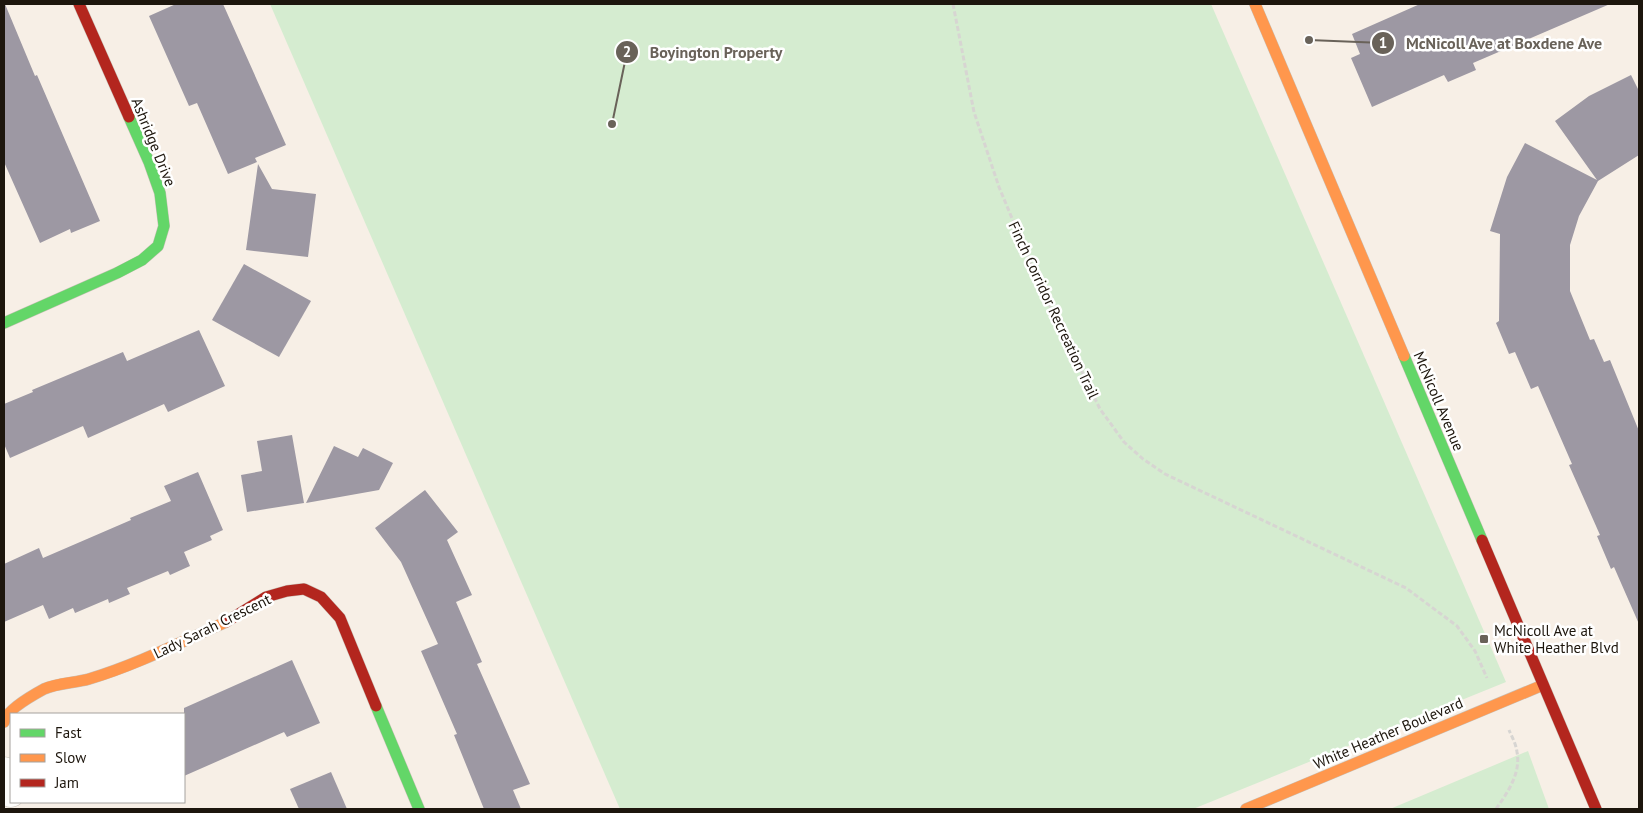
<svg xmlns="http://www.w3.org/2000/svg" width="1643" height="813" viewBox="0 0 1643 813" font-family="'PT Sans',sans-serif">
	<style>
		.green { fill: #d5ecd0 }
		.building { fill: #9d98a3 }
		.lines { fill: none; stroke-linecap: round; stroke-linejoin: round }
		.street-casing { stroke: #c8c0b7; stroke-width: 29 }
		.fast-casing { stroke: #c8c0b7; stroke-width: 12 }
		.slow-casing { stroke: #c8c0b7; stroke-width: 12 }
		.jam-casing { stroke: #c8c0b7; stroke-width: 12 }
		.path { stroke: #d7d5d2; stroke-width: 3; stroke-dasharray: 5 2.5; stroke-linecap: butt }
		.street { stroke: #fefdfb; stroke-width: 28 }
		.fast { stroke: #63d668; stroke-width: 11 }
		.slow { stroke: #ff974d; stroke-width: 11 }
		.jam { stroke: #b3261e; stroke-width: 11 }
		.poi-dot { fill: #696259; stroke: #fff; stroke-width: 2 }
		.labels { text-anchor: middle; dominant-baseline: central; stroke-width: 5; stroke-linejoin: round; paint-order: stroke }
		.street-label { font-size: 15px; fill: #1d160d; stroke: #fff }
		.poi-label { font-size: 15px; fill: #1d160d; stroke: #fff; text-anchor: start }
		.leader { fill: none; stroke: #696259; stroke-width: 2 }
		.callout-dot { fill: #696259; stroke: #fff; stroke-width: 2 }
		.mark-label { font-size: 15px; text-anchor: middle; font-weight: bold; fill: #fff }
		.callout-label { font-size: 16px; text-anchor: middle; font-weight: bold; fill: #696259; stroke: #fff; stroke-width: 5; stroke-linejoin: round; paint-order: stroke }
	</style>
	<rect width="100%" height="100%" fill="#f7efe6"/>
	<g class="green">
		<polygon points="270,4 1211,4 1506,682 1193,809 620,809"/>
		<polygon points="1528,751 1549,809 1390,809"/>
	</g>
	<g class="building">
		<polygon points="4,4 5,4 35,76 37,75 100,221 71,233 70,229 40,243 4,162"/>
		<polygon points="176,4 223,4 286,145 255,158 257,162 228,174 197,103 189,106 149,16"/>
		<polygon points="1420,4 1610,4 1473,63 1476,70 1448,82 1444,75 1372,107 1351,58 1360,54 1352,34"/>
		<polygon points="1631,75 1639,91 1639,155 1598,181 1579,216 1570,245 1570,291 1590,340 1594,339 1604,362 1610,360 1639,431 1639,624 1614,567 1611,569 1597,536 1600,535 1569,465 1572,464 1538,386 1531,389 1515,352 1509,354 1496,323 1499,321 1500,234 1490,231 1507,177 1525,143 1597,180 1555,121 1589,96"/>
		<polygon points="258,164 272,189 316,194 308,257 246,250"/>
		<polygon points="244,264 311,301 279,357 212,320"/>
		<polygon points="199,330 225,386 168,412 164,404 88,438 83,426 10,458 4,444 4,404 33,392 32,390 123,352 127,361"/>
		<polygon points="292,435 304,503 247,512 241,475 262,471 257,441"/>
		<polygon points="334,446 358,457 363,448 393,463 379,490 306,503"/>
		<polygon points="198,472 223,530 210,536 212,540 184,552 190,566 170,575 168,571 127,588 130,594 109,603 108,599 75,613 73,608 49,619 43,605 4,622 4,564 39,548 43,558 131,520 130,518 171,501 164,486"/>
		<polygon points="425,490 458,532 447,540 472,595 456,602 482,662 477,664 530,784 513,790 521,809 484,809 454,735 457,734 421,651 438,644 401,562 375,528"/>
		<polygon points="292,660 320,723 287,737 284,732 184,776 184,708"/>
		<polygon points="331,772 347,809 299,809 290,789"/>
	</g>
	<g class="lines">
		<defs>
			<polyline id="street" points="4,771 11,793"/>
			<g id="fast">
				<polyline points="4,323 117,273 142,260 158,246 164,226 160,193 149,162 129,117"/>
				<polyline points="1404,356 1482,540"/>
				<polyline points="376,706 419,809"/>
			</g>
			<g id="slow">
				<polyline points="1255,4 1404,356"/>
				<path d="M 4,722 C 6,710 33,695 44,689 C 57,683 75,683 89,679 C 136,665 181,642 226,622"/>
				<polyline points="1246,809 1543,685"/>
			</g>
			<g id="jam">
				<polyline points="79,4 129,117"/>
				<polyline points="1482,540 1596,809"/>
				<polyline points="226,622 266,597 287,591 304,589 321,597 340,618 376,706"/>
			</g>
		</defs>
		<use href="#street" class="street-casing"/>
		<use href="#fast" class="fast-casing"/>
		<use href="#slow" class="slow-casing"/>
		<use href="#jam" class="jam-casing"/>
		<g class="path">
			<polyline points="953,4 974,112 999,187 1041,288 1100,409 1124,442 1143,459 1165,474 1406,588 1457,626 1475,651 1487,678"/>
			<path d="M 1496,809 C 1508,792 1521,773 1517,752 C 1516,744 1512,737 1509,730"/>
		</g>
		<use href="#street" class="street"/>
		<use href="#fast" class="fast"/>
		<use href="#slow" class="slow"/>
		<use href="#jam" class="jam"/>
	</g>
	<rect class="poi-dot" x="1479" y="634" width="10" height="10" rx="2.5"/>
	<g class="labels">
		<g class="street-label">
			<text transform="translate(154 142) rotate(68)">Ashridge Drive</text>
			<text transform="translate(1054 310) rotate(65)">Finch Corridor Recreation Trail</text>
			<text transform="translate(1439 401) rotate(67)">McNicoll Avenue</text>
			<text transform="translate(212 626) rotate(-26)">Lady Sarah Crescent</text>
			<text transform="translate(1388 733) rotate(-23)">White Heather Boulevard</text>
		</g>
		<g class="poi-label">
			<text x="1494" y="630">McNicoll Ave at<tspan x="1494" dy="17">White Heather Blvd</tspan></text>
		</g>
	</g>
	<path class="leader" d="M1309 40L1383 43M612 124L627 52"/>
	<g class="callout-dot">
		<circle cx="1309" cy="40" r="5"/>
		<circle cx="612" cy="124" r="5"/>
		<circle cx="1383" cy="43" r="12"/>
		<circle cx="627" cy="52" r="12"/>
	</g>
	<g class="mark-label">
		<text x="1383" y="48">1</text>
		<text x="627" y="57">2</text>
	</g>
	<g class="callout-label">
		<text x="1504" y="49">McNicoll Ave at Boxdene Ave</text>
		<text x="716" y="58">Boyington Property</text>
	</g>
	<rect width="1643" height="813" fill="none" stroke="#1d160d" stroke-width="10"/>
	<rect x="10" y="713" width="175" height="90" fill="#ffffff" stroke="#a5a29e"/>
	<rect x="20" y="729" width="25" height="8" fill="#63d668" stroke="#a5a29e"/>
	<text x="55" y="738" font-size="15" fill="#1d160d">Fast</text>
	<rect x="20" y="754" width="25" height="8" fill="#ff974d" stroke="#a5a29e"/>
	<text x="55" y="763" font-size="15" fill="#1d160d">Slow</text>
	<rect x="20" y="779" width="25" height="8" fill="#b3261e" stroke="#a5a29e"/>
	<text x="55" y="788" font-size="15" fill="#1d160d">Jam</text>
</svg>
